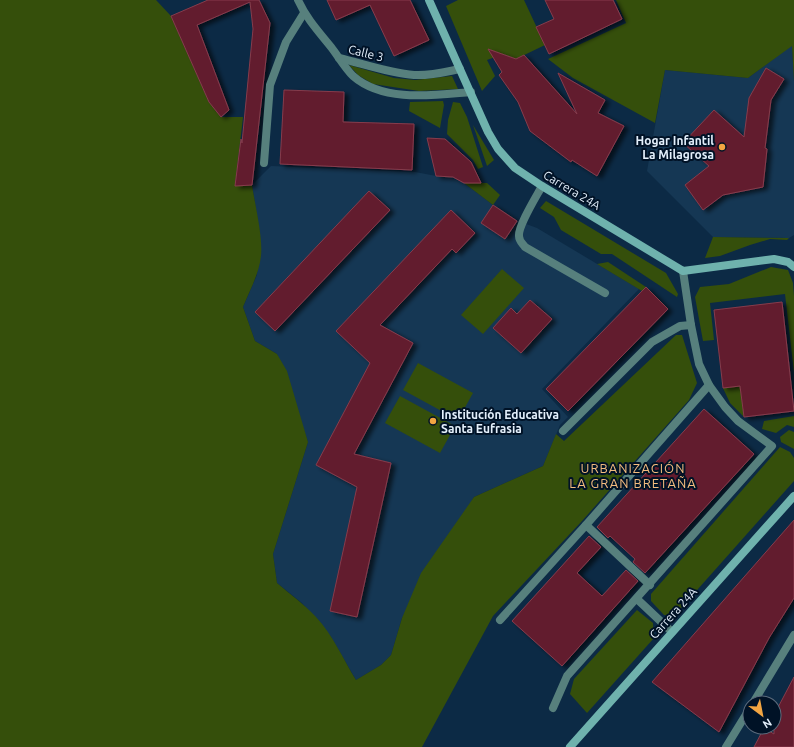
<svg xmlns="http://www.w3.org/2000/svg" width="794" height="747" viewBox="0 0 794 747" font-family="Ubuntu,sans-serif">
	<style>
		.built { fill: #153754 }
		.green { fill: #354f0b }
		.building { fill: #621b2d; stroke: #863c4c; filter: url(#shadow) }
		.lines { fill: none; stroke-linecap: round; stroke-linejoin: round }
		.lane { stroke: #57807d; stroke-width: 8 }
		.street { stroke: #57807d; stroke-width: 8 }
		.secondary { stroke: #6fb2ad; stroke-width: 8 }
		.poi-dot { fill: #f2a542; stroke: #001226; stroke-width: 1.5 }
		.labels { text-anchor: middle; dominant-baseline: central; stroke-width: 4; stroke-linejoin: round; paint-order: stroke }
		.street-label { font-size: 12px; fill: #e4f0fc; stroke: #001226 }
		.poi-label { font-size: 12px; font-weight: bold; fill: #e4f0fc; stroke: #001226; text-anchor: end }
		.neighbourhood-label { font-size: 13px; letter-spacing: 1px; fill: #f3bc7f; stroke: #001226 }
	</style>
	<defs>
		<filter id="shadow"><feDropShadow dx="4.5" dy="2.5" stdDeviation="2" flood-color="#0009"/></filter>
	</defs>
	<rect width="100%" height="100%" fill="#0c2a45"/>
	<g class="built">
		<polygon points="792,45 794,81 794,235 789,238 713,237 647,171 665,70 748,78"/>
		<polygon points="271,166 415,172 436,176 453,177 464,183 493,205 518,221 537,228 639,289 542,389 568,417 560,425 543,466 474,497 402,618 391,655 381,665 356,680 331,637 302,603 277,583 273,554 308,442 277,354 255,341 243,307 257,275 260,234 252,185"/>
	</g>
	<g class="green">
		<path d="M 0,0 L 156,0 L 171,16 L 209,102 L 221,117 L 243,117 L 235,186 L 252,185 C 255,205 263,236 261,256 C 259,274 250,290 243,307 L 255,341 L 277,354 L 287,371 L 308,442 L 273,554 L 277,583 C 290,594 304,604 316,617 C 333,635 343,659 356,680 L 381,665 L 391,655 L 402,618 L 421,573 L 474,497 L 543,466 L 556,434 L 564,441 L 676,335 L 682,335 L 697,383 L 689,400 L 582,521 L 493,616 L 422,747 L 0,747 Z"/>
		<polygon points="458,0 524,0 545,45 516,59 503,54 487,60 495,76 482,91 446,6"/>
		<polygon points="616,0 794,0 794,81 792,46 748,78 665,70 655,123 573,78 548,59 626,23"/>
		<polygon points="349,65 394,78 415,80 452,76 458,89 419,91 373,84 358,75"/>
		<polygon points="443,101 444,105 440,128 409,111 410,102"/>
		<polygon points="453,102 460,103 467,117 483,167 478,169 473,160 447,134 448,120"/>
		<polygon points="473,125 494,160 487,166"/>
		<polygon points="464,183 487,183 500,195 493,205"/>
		<polygon points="546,201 666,273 678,294 677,297 612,254 601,254 561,230 554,217 540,208"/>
		<polygon points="713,237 789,238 787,240 770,239 750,245 720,256 705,258"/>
		<polygon points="608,262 646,287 642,291 597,264"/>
		<polygon points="771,267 788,270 793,283 794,296 794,373 785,294 710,303 714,340 703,341 695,297 700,287 729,284"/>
		<polygon points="502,269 524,288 483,334 461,315"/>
		<polygon points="418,363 473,393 458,420 403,390"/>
		<polygon points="740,386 744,417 730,403 723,388"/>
		<polygon points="400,396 455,426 440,453 385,423"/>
		<polygon points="794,416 794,427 787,425 776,433 762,429 764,421"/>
		<polygon points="789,430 794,432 794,449 781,442 780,437"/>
		<polygon points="780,447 790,452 794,458 794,481 674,616 664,615 651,601 651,594"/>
		<polygon points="637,610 653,623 654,638 587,713 570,694 574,679"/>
	</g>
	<g class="building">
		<polygon points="208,0 259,0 270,23 252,185 235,186 241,139 242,143 253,29 250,2 197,25 229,110 221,117 209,102 171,16"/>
		<polygon points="327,0 410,0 429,40 394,56 370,5 336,20"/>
		<polygon points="545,0 613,0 622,19 549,54 536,27 554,19"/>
		<polygon points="488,49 516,59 524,55 577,114 558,73 605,100 598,113 624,126 597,176 572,160 571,162 530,131 518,102 499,75 502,72"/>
		<polygon points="766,68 784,79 771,100 765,148 767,149 763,187 723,195 703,210 685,185 709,166 683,143 714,110 744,137 749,98"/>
		<polygon points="284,90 344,92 343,122 414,124 412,170 280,164"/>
		<polygon points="427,138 445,139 471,162 481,183 464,183 453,177 436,176"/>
		<polygon points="369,191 390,210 275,331 255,312"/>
		<polygon points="493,205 517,221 505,239 481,223"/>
		<polygon points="451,210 475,233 456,253 452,249 380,325 413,343 354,454 391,463 357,617 330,611 357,487 316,465 370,363 336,331"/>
		<polygon points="646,287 668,309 568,411 546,389"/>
		<polygon points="530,300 552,319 521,353 493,328 511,308 517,314"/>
		<polygon points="782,302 794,411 744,417 740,386 723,388 714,310"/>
		<polygon points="704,409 754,454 645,573 633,562 635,559 610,536 608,538 597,527"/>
		<polygon points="794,520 794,598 769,638 719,732 652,682"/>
		<polygon points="589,536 601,547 577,573 602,596 626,570 638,581 562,666 512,621"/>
		<polygon points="794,677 794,747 754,747 764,728 774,734 774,715"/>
	</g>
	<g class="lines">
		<g class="lane">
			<polyline points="264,163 270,85 286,42 304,13"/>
			<path d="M 542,186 C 536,197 518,226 519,236 C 519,241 522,243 525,247 L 605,293"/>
		</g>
		<g class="street">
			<path d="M 298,0 C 306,18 319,32 331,47 C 338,56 345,68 353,76 C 384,103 434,95 471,92"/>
			<path d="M 339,58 C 364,64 389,73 414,75 C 430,76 445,72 460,69"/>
			<polyline points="563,431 652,342 680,326 691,325"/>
			<polyline points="586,525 650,585"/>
			<polyline points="637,599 672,632"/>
			<polyline points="500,620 586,525 709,385"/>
			<polyline points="753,703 794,635"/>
			<polyline points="553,708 567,676 772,446 738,421 725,407 709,385 699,364 691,325 683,271"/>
			<polyline points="726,747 750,708"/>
		</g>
		<g class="secondary">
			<polyline points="429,0 488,132 498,149 515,168 542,186 683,271 774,259 788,262 794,267"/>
			<polyline points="570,747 794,496"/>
		</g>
	</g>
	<g class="poi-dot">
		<circle cx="722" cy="147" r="4"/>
		<circle cx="433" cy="421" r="4"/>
	</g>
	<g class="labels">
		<g class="street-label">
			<text transform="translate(366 53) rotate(14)">Calle 3</text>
			<text transform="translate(572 190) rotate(31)">Carrera 24A</text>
			<text transform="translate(673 613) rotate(-48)">Carrera 24A</text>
		</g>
		<g class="poi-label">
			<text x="714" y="140">Hogar Infantil<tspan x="714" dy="14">La Milagrosa</tspan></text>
			<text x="441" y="414" text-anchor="start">Institución Educativa<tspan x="441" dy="14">Santa Eufrasia</tspan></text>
		</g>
		<g class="neighbourhood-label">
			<text x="633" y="468">URBANIZACIÓN<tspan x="633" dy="15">LA GRAN BRETAÑA</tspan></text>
		</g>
	</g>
	<g transform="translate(762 715) rotate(148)"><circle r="19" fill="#001226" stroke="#5b6b7c"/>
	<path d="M0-3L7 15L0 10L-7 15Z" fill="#f2a542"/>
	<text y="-6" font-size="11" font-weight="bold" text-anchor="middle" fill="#e4f0fc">N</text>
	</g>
</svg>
